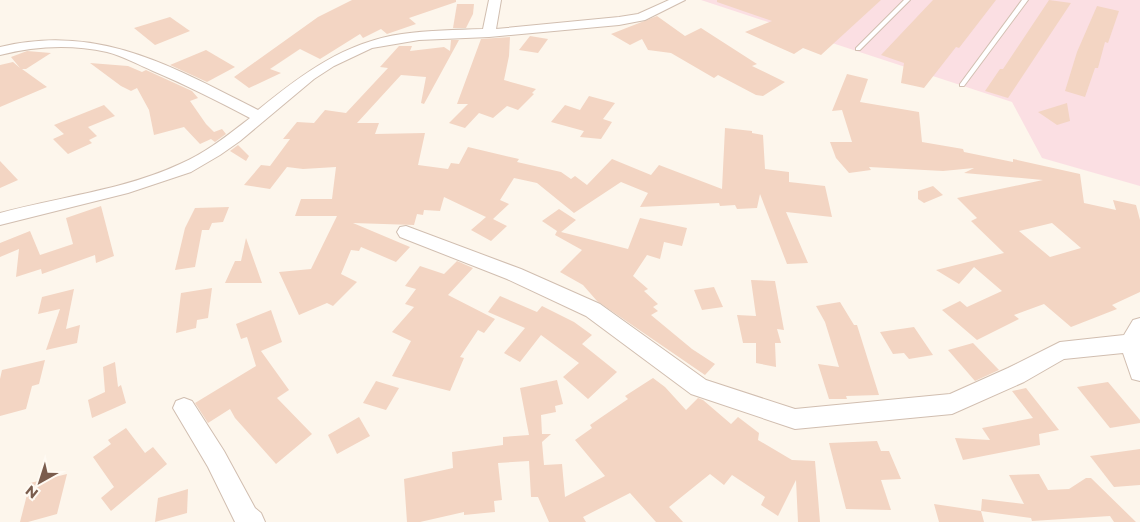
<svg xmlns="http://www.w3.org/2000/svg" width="1140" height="522" viewBox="0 0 1140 522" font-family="Montserrat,sans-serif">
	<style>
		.medical { fill: #fbdfe3 }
		.building { fill: #f3d5c3; fill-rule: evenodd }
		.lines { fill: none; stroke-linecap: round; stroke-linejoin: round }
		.lane-casing { stroke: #d1beb0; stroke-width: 2 }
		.street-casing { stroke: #d1beb0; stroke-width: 2 }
		.lane { fill: #fff; fill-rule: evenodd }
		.street { fill: #fff; fill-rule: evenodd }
	</style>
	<rect width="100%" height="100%" fill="#fdf6ec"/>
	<polygon class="medical" points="701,0 1140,0 1140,186 1042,158 1012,102"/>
	<g class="building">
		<polygon points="352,0 456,0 456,2 409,18 416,24 387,34 381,29 363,38 360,34 320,59 300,49 270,69 281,73 249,88 234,77 318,17"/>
		<polygon points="717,0 881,0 821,55 803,48 794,54 745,32 772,21 717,2"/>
		<polygon points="933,0 996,0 959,48 956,47 924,88 901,83 904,63 881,55"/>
		<polygon points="1049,0 1071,3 1008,98 985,91 1000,69 1003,69"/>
		<polygon points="457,4 474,4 473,14 466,28 453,28"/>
		<polygon points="1097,6 1119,11 1108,43 1105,42 1098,68 1095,68 1085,97 1065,91 1077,52"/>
		<polygon points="657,16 685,36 701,28 757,64 752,66 785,82 763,96 756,95 718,75 714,78 671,53 648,50 642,39 630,45 611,34"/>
		<polygon points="170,17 190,31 155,45 134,28"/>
		<polygon points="530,36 548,39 538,53 519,50"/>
		<polygon points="510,37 509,56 504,80 536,89 532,93 534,94 518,110 507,106 493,118 479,113 465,128 449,123 468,104 457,104 481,39"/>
		<polygon points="451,40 459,40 424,104 421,103 426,77 401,75 357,123 379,123 375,134 425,133 418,165 448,169 451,163 459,164 468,147 519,159 517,162 561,172 571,179 575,176 587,185 612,159 651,175 659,165 722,189 725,128 752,131 752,133 763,135 765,169 789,172 789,182 825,186 832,217 786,212 808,263 787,264 760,194 757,208 737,209 735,205 720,206 719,203 640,207 648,193 621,182 574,213 537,183 514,178 500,200 509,204 493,219 507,226 491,241 471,230 486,217 444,197 440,211 424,210 423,215 417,214 414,225 353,223 410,247 396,262 361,247 359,251 351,250 341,274 357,282 333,306 327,303 299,315 279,272 311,269 337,216 295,216 301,199 332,199 336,167 303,169 287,167 270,189 244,185 261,165 270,166 290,139 283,139 297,122 314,123 325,110 346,113 388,68 380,67 399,46 412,46 410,51 444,47 450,51"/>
		<polygon points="206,50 235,67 207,82 170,65"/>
		<polygon points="27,51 51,53 26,69 22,69 47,87 0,107 0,65 13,62 20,68 11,57"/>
		<polygon points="90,63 128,66 142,72 146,70 192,91 198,98 190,101 206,124 214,132 222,129 226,134 215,142 211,139 200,144 184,127 154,135 149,110 137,88 131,91 121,86"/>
		<path d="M 847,74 L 868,79 L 860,102 L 919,112 L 922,142 L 963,149 L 964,152 L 1013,162 L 1013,159 L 1080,174 L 1084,203 L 1116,210 L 1113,200 L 1136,205 L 1140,220 L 1140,292 L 1112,305 L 1117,309 L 1071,327 L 1044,304 L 1014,315 L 1019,319 L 977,340 L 942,310 L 960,301 L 967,307 L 1002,291 L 974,267 L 959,284 L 936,270 L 1004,253 L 971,221 L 977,218 L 957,198 L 1043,180 L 964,173 L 974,168 L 943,171 L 869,167 L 871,170 L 849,173 L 836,158 L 830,142 L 852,142 L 842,110 L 832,111 ZM 1052,223 L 1081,248 L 1050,257 L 1019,231 Z"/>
		<polygon points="589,96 615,103 603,119 612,122 601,139 580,137 584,131 551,122 565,105 580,110"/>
		<polygon points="1067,103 1070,121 1057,125 1038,112"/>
		<polygon points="104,105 115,116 88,127 97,136 89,140 92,143 68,154 53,139 64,134 54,125"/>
		<polygon points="238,145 249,156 246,161 230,151"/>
		<polygon points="0,161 18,180 0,188"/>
		<polygon points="933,186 943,195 924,203 918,199 918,191"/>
		<polygon points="101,206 114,256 96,263 95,255 42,274 41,269 16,277 19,249 0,257 0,243 30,231 40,255 73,244 66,218"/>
		<polygon points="229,207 223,222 212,223 209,230 202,230 195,267 175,270 185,228 195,208"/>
		<polygon points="559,209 576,220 561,232 628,249 640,218 687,228 682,246 664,242 660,259 647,255 633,276 648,289 644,291 658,304 653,307 658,311 651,315 692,349 715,364 705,375 597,301 583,285 560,272 582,250 555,235 557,231 542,221"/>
		<polygon points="246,238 262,283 225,283 235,261 241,261"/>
		<polygon points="457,261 473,268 448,295 495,319 484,333 478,330 460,357 464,358 450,391 392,376 411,341 392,332 414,307 405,304 416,289 405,286 420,266 444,274"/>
		<polygon points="751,280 775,281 784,330 777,329 781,343 775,343 776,367 756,363 756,343 743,343 737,315 756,316"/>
		<polygon points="714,287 723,307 702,310 694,290"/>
		<polygon points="212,288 208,318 197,320 196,328 176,333 181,293"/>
		<polygon points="74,289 66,329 80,325 77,343 46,350 60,309 38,314 42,297"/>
		<polygon points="500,296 537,312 542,306 574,322 592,335 582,344 617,372 588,399 563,377 579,363 541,335 520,362 504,353 525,328 488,312"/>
		<polygon points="840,302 854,325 857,325 879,395 846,396 847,399 829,399 818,364 839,367 825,322 816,306"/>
		<polygon points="271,310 282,342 261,351 289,390 277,398 312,434 276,464 235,418 230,409 208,423 195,403 256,366 247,337 241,339 236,324"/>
		<polygon points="914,327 933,355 909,359 904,353 893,354 880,332"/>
		<polygon points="973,343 999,370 975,381 948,350"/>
		<polygon points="45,360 39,384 32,386 26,409 0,416 0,379 2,370"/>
		<polygon points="115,362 118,387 121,385 126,403 92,418 88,400 105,392 103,367"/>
		<polygon points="653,378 665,387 686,410 698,398 703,400 731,424 738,417 759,433 758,440 792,460 815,461 820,522 798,522 796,480 778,516 761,505 765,497 732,475 724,485 710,474 669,507 683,522 656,522 630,493 583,517 586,522 549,522 538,497 531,497 529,461 498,463 502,500 494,501 495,512 464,515 464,512 420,522 407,522 404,479 453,468 452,452 503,445 503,437 529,435 520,388 557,380 563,404 555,406 556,412 541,415 542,434 551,434 542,442 544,465 562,464 565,497 605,476 575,440 592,428 590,425 628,399 625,396"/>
		<polygon points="376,381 399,388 386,410 363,403"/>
		<polygon points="1108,382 1140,420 1140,423 1110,428 1077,387"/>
		<polygon points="1026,388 1059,430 1039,434 1040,445 963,460 955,438 990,440 982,428 1033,418 1012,391"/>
		<polygon points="359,417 370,436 337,454 328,435"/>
		<polygon points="126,428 145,453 153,447 167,464 111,511 101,498 114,487 93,457 111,444 108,440"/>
		<polygon points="877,441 881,451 889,451 901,479 881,480 891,510 846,509 829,443"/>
		<polygon points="1140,449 1140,485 1114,487 1090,456"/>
		<polygon points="67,474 57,514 28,522 20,522 30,483"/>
		<polygon points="1039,474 1048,490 1069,489 1086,478 1091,478 1136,522 1114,522 1110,516 1032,521 1031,518 981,511 984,522 939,522 934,504 981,511 982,499 1024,504 1009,475"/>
		<polygon points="188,489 187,513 155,522 158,498"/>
	</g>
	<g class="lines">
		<defs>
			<g id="lane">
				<polygon points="904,0 910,0 860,50 856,50 856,48"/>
				<polygon points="1022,0 1028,0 964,86 960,86 960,84"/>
			</g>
			<g id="street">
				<path d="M 489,0 L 501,0 L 496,29 L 619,17 L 638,14 L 669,0 L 685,0 L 645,20 L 619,25 L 489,37 L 419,40 L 372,48 L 334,66 L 314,79 L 240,141 L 220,155 L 191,172 L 128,193 L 0,225 L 0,213 C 59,197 124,190 180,164 C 206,153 228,135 250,118 C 218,101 186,85 153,71 C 137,64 123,56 107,52 C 71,44 35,46 0,55 L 0,47 C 99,23 173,67 258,110 C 302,74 345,42 402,34 C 429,30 456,30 483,29 Z"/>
				<polygon points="406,226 521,269 600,304 706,380 795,409 950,394 1008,368 1060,342 1124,335 1133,320 1140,318 1140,381 1132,379 1123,353 1064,359 1024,382 952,414 795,429 691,394 586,316 507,279 400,237 397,232 400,227"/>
				<polygon points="184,398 192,401 224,451 255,508 261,513 265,522 235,522 208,467 173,408 176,401"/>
			</g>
		</defs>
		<use href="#lane" class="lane-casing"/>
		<use href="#street" class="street-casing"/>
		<use href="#lane" class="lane"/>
		<use href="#street" class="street"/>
	</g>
	<g transform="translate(40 482) rotate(219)" stroke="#fffaf3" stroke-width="4" paint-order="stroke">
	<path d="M0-4L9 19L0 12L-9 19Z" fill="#7a5c4d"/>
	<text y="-8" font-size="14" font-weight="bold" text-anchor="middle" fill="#7a5c4d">N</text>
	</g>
</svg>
